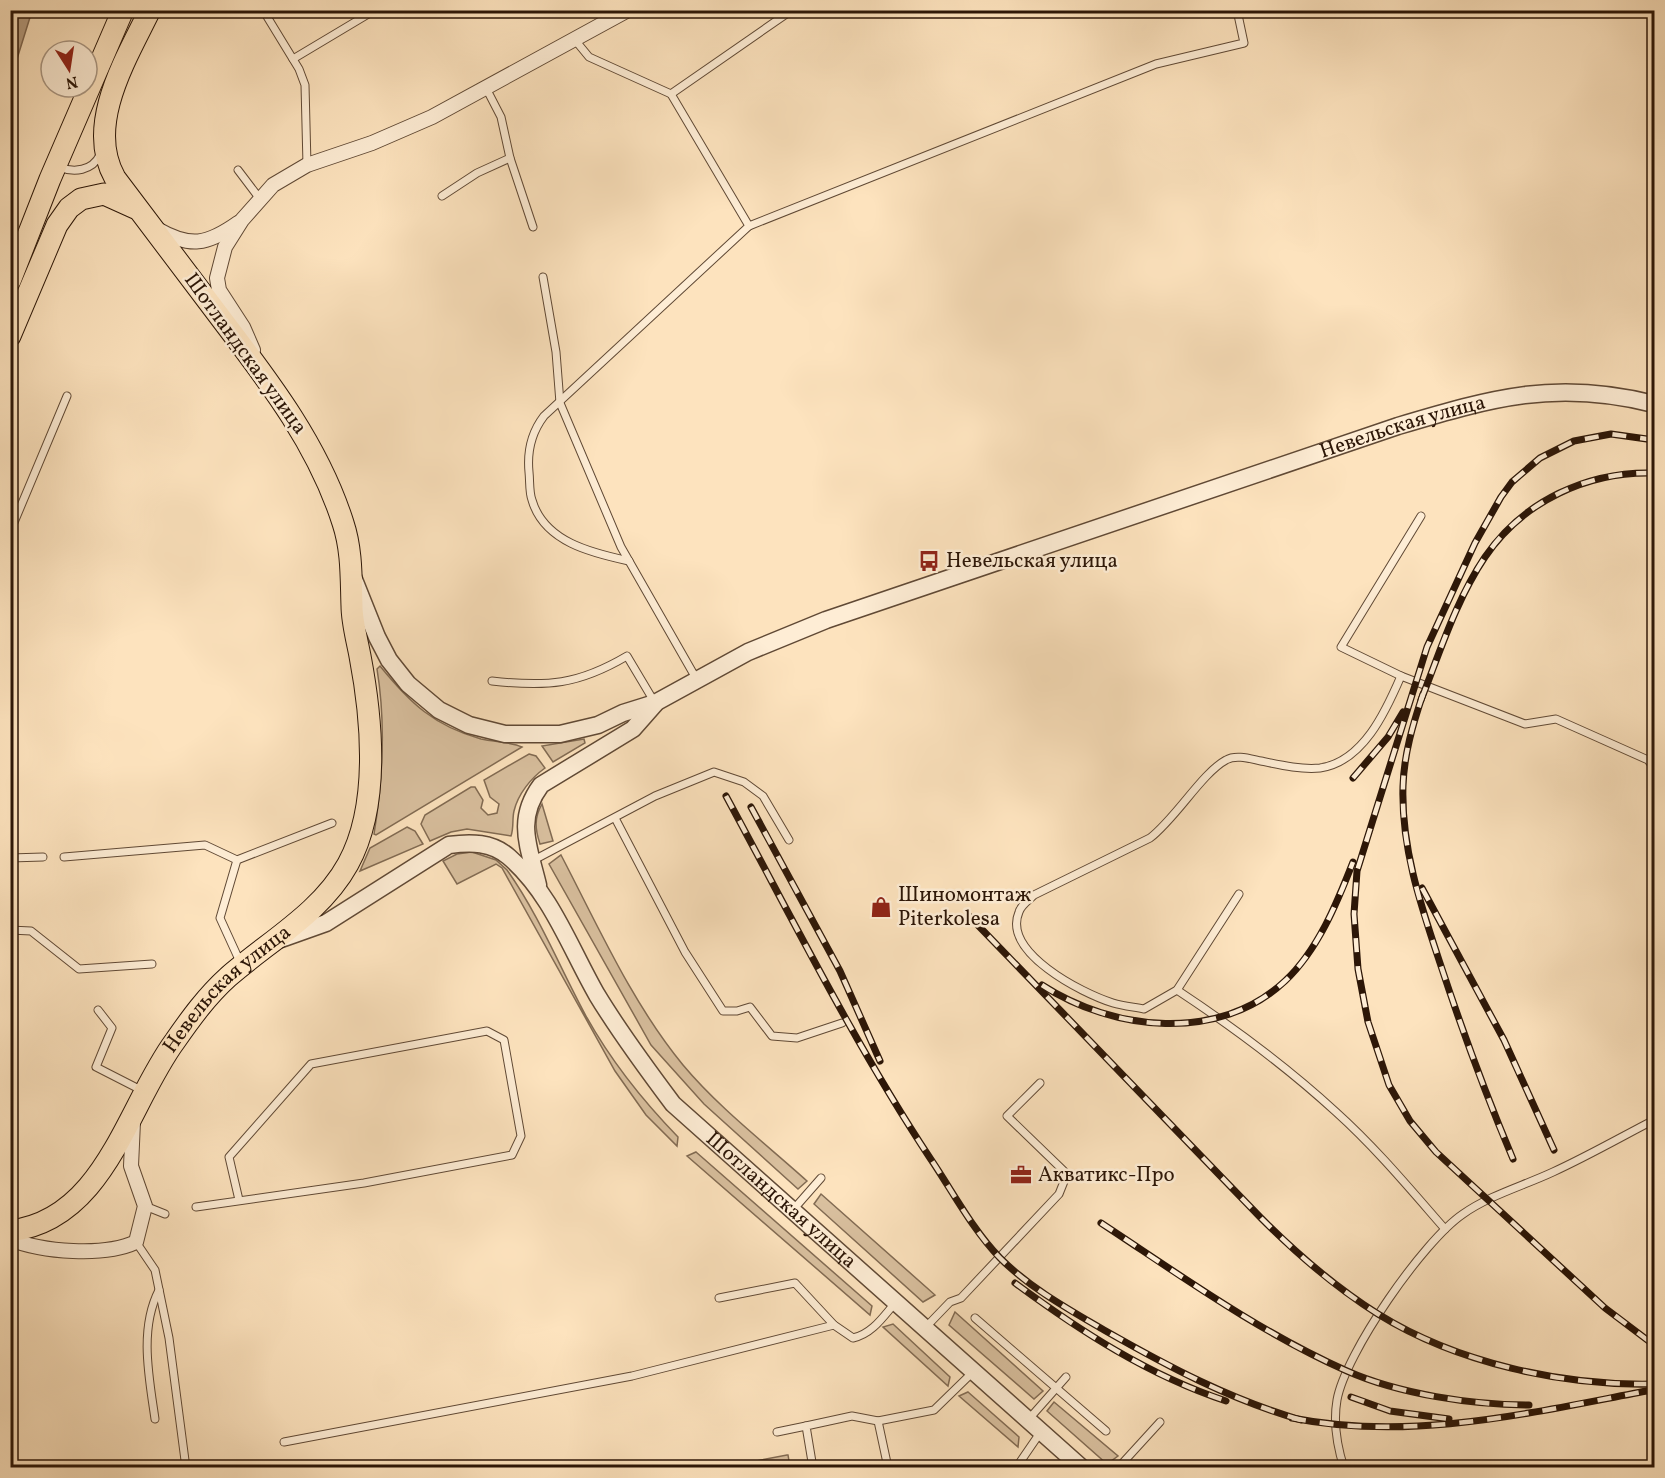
<svg xmlns="http://www.w3.org/2000/svg" width="1665" height="1478" viewBox="0 0 1665 1478" font-family="Vollkorn,serif">
	<style>
		.green { fill: #d9c09f; stroke: #826b53; stroke-width: 1.5 }
		.water { fill: #b69d80; stroke: #7f6750; stroke-width: 1.5 }
		.lines { fill: none; stroke-linecap: round; stroke-linejoin: round }
		.service-casing { stroke: #604935; stroke-width: 9 }
		.minor-casing { stroke: #604935; stroke-width: 16 }
		.tertiary-casing { stroke: #604935; stroke-width: 19 }
		.primary-casing { stroke: #2c1607; stroke-width: 23 }
		.service { stroke: #feedd5; stroke-width: 7 }
		.minor { stroke: #feedd5; stroke-width: 14 }
		.tertiary { stroke: #feedd5; stroke-width: 16 }
		.primary { stroke: #fde3be; stroke-width: 21 }
		.rail-casing { stroke: #2c1607; stroke-width: 7 }
		.rail { stroke: #feedd5; stroke-width: 4.5; stroke-dasharray: 14; stroke-linecap: butt }
		.labels { text-anchor: middle; dominant-baseline: central; stroke-width: 5; stroke-linejoin: round; paint-order: stroke }
		.street-label { font-size: 21px; fill: #2c1607; stroke: #feedd5 }
		.poi-label { font-size: 21px; fill: #2c1607; stroke: #feedd5; text-anchor: start }
	</style>
	<rect width="100%" height="100%" fill="#fde3be"/>
	<filter id="stains"><feTurbulence type="fractalNoise" baseFrequency=".00333" numOctaves="4"/><feColorMatrix values="0 0 0 0 .2 0 0 0 0 .09 0 0 0 0 .02 0 0 0 .5 -.17"/></filter>
	<radialGradient id="worn" r=".72"><stop offset=".6" stop-color="#630" stop-opacity="0"/><stop offset="1" stop-color="#630" stop-opacity=".3"/></radialGradient>
	<g class="green">
		<path d="M 380,666 C 410,703 434,726 481,739 C 494,742 512,742 522,747 L 376,835 L 374,834 C 383,779 386,724 377,669 Z"/>
		<polygon points="584,739 585,743 553,762 542,746"/>
		<path d="M 529,754 L 536,756 L 545,768 C 531,778 518,794 514,811 C 512,819 514,828 511,836 L 467,829 L 451,832 L 430,841 L 421,824 L 425,815 L 471,787 L 475,787 L 483,800 L 481,808 L 488,815 L 497,813 L 499,804 L 490,797 L 484,780 Z"/>
		<path d="M 542,804 L 553,841 L 540,844 C 535,829 534,818 542,804 Z"/>
		<polygon points="407,827 415,831 423,844 360,871 370,848"/>
		<path d="M 472,852 L 496,860 L 507,870 C 539,915 560,968 586,1016 C 611,1061 642,1100 678,1137 L 677,1146 L 646,1115 L 615,1071 L 502,868 L 496,864 L 457,884 L 443,861 L 457,854 Z"/>
		<path d="M 561,855 C 598,926 632,1003 683,1065 C 719,1108 766,1144 807,1181 L 798,1189 L 704,1104 L 651,1045 L 549,864 Z"/>
		<polygon points="696,1152 872,1306 870,1315 687,1156"/>
		<polygon points="821,1194 935,1295 923,1302 814,1204"/>
		<polygon points="955,1312 1043,1391 1034,1399 949,1325"/>
		<polygon points="893,1324 950,1377 948,1386 883,1327"/>
		<polygon points="968,1392 1019,1437 1018,1447 959,1396"/>
		<polygon points="1054,1402 1118,1456 1107,1464 1047,1411"/>
		<polygon points="788,1455 790,1467 725,1467 787,1455"/>
	</g>
	<polygon class="water" points="11,10 32,11 16,62 11,67"/>
	<g class="lines">
		<defs>
			<g id="service">
				<polyline points="263,10 299,69 305,85 307,165"/>
				<polyline points="575,40 589,57 671,94 792,10"/>
				<polyline points="293,59 375,10"/>
				<polyline points="486,88 501,117 510,158 533,227"/>
				<path d="M 59,167 C 74,173 92,171 100,155"/>
				<polyline points="238,170 260,199"/>
				<polyline points="442,196 477,173 510,158"/>
				<polyline points="749,226 1156,64 1244,43 1237,10"/>
				<polyline points="543,277 556,352 560,403 621,547 697,680"/>
				<polyline points="10,532 67,396"/>
				<path d="M 629,561 C 592,553 544,542 532,500 C 529,492 530,481 529,472 C 527,451 531,433 544,416 L 749,226 L 671,94"/>
				<polyline points="1401,676 1341,647 1421,516"/>
				<path d="M 492,681 C 547,687 578,685 627,656 L 655,703"/>
				<polyline points="615,818 685,952 723,1011 737,1011 750,1007 772,1036 797,1038 842,1023"/>
				<polyline points="64,857 205,845 237,860"/>
				<polyline points="10,858 43,857"/>
				<polyline points="532,861 655,796 714,772 744,782 763,796 789,840"/>
				<path d="M 1239,894 L 1177,990 L 1144,1009 C 1134,1007 1123,1006 1113,1003 C 1081,993 1002,952 1019,912 C 1021,905 1029,900 1034,895 L 1150,838 C 1176,818 1202,773 1226,760 C 1236,754 1251,759 1261,761 C 1280,765 1302,770 1320,768 C 1363,762 1386,711 1401,676 L 1525,724 L 1556,719 L 1648,760 L 1654,768"/>
				<polyline points="10,930 31,931 79,969 152,964"/>
				<polyline points="241,964 220,918 237,860 332,823"/>
				<path d="M 1177,990 C 1233,1027 1287,1067 1336,1112 C 1376,1148 1410,1189 1445,1229"/>
				<polyline points="98,1010 112,1028 96,1067 143,1091"/>
				<polyline points="10,1182 12,1183"/>
				<polyline points="145,1206 165,1214"/>
				<polyline points="196,1207 364,1183 512,1155 521,1136 504,1040 487,1031 311,1064 229,1157 239,1200"/>
				<polyline points="792,1211 821,1178"/>
				<polyline points="136,1242 155,1270 169,1338 186,1468"/>
				<path d="M 719,1298 L 795,1283 L 834,1325 L 853,1338 C 872,1334 883,1317 895,1303"/>
				<polyline points="975,1318 1106,1431"/>
				<polyline points="925,1328 950,1302 961,1298 1059,1194 1067,1174 1007,1116 1040,1083"/>
				<path d="M 155,1419 C 149,1377 139,1329 159,1290"/>
				<polyline points="1028,1420 1066,1377"/>
				<polyline points="878,1421 887,1463"/>
				<polyline points="777,1432 806,1426"/>
				<polyline points="284,1442 632,1376 834,1325"/>
				<polyline points="813,1468 806,1426 852,1416 878,1421 934,1410 973,1372"/>
				<polyline points="1016,1468 1040,1433"/>
				<polyline points="1118,1468 1160,1422"/>
				<path d="M 1344,1468 C 1337,1446 1333,1423 1337,1400 C 1345,1354 1423,1241 1463,1214 C 1490,1195 1523,1186 1553,1172 C 1588,1156 1621,1137 1654,1120"/>
			</g>
			<g id="minor">
				<path d="M 157,229 C 190,248 207,245 238,223"/>
				<polyline points="253,350 243,327 219,290 217,278 225,247 242,220 273,185 307,165 372,143 432,117 628,10"/>
				<path d="M 10,1239 C 42,1252 104,1257 136,1242 L 145,1206 L 131,1166 L 133,1122"/>
			</g>
			<g id="tertiary">
				<path id="s1" d="M 353,577 L 377,637 L 389,660 L 408,684 L 439,710 L 469,725 L 505,734 L 560,734 L 598,725 L 623,713 L 655,703 L 748,652 L 826,620 L 1398,426 C 1492,398 1556,379 1654,404"/>
				<path d="M 538,885 C 529,847 515,820 541,785 L 633,729 L 655,704"/>
				<path id="s2" d="M 281,939 L 326,923 L 449,845 C 471,842 492,842 509,857 C 551,893 570,948 597,995 C 620,1033 646,1068 673,1104 L 1082,1468"/>
			</g>
			<g id="primary">
				<polyline points="10,281 50,179 123,10"/>
				<polyline points="10,336 57,225 69,208 81,199 104,194 135,208"/>
				<path id="s3" d="M 10,1231 C 105,1220 127,1106 175,1041 C 191,1018 207,996 228,977 C 269,941 321,913 348,864 C 380,806 372,719 360,656 C 357,640 352,622 352,606 C 351,578 352,550 343,523 C 319,447 271,384 223,321 C 187,274 151,226 115,178 C 85,125 126,59 150,10"/>
			</g>
		</defs>
		<use href="#service" class="service-casing"/>
		<use href="#minor" class="minor-casing"/>
		<use href="#tertiary" class="tertiary-casing"/>
		<use href="#primary" class="primary-casing"/>
		<use href="#service" class="service"/>
		<use href="#minor" class="minor"/>
		<use href="#tertiary" class="tertiary"/>
		<use href="#primary" class="primary"/>
		<defs>
			<g id="rail">
				<polyline points="1654,440 1611,434 1574,441 1540,458 1512,482 1501,497 1475,543 1427,647 1357,871 1354,914 1358,969 1368,1022 1389,1085 1410,1121 1436,1152 1605,1308 1654,1345"/>
				<path d="M 1423,694 C 1413,724 1404,754 1403,786 C 1401,848 1421,906 1440,963 C 1462,1030 1486,1095 1513,1159"/>
				<path d="M 1421,700 C 1440,652 1456,600 1485,557 C 1523,501 1588,471 1654,473"/>
				<polyline points="1353,778 1388,737 1403,712"/>
				<path d="M 726,796 C 792,918 854,1043 930,1158 C 953,1192 972,1229 1000,1258 C 1030,1288 1068,1309 1104,1330 C 1169,1367 1229,1399 1301,1420"/>
				<polyline points="751,807 840,971 880,1061"/>
				<polyline points="1422,888 1504,1040 1554,1150"/>
				<path d="M 969,916 L 1261,1218 C 1297,1254 1335,1287 1378,1314 C 1457,1363 1562,1386 1654,1384"/>
				<path d="M 1042,985 C 1113,1031 1219,1043 1285,981 C 1318,950 1337,903 1353,862"/>
				<path d="M 1101,1223 C 1180,1275 1259,1332 1347,1371 C 1399,1394 1472,1405 1529,1405"/>
				<path d="M 1015,1283 C 1080,1331 1148,1375 1226,1401"/>
				<polyline points="1351,1397 1390,1411 1449,1419"/>
				<path d="M 1292,1418 C 1413,1442 1533,1412 1652,1390"/>
			</g>
		</defs>
		<use href="#rail" class="rail-casing"/>
		<use href="#rail" class="rail"/>
	</g>
	<defs>
		<symbol id="bus-bare" viewBox="-9 -9 18 18"><path d="M-5-6H5V4H4V6H2V4H-2V6H-4V4H-5ZM-3.5-4V0h7V-4ZM-3.5 1.2v1.5H-2V1.2ZM2 1.2v1.5H3.5V1.2Z" fill="#8f2418" stroke="#feedd5" stroke-width="2.5" paint-order="stroke"/></symbol>
		<symbol id="shop-bare" viewBox="-9 -9 18 18"><path d="M-5-2.5h2.3a2.7 3.5 0 0 1 5.4 0H5L5.5 6h-11ZM-1.5-2.5h3a1.5 2.3 0 0 0-3 0Z" fill="#8f2418" stroke="#feedd5" stroke-width="2.5" paint-order="stroke"/></symbol>
		<symbol id="office-bare" viewBox="-9 -9 18 18"><path d="M-6-3h4V-5.5h4V-3h4V5H-6ZM-1-4.5V-3h2v-1.5ZM-6 0V1H6V0Z" fill="#8f2418" stroke="#feedd5" stroke-width="2.5" paint-order="stroke"/></symbol>
	</defs>
	<g fill-rule="evenodd">
		<use href="#bus-bare" x="914" y="546" width="30" height="30"/>
		<use href="#shop-bare" x="866" y="892" width="30" height="30"/>
		<use href="#office-bare" x="1006" y="1160" width="30" height="30"/>
	</g>
	<g class="labels">
		<g class="street-label">
			<text transform="translate(245 354) rotate(54)">Шотландская улица</text>
			<text stroke="none"><textPath href="#s1" startOffset="1186">Невельская улица</textPath></text>
			<text stroke="none"><textPath href="#s3" startOffset="336">Невельская улица</textPath></text>
			<text stroke="none"><textPath href="#s2" startOffset="699">Шотландская улица</textPath></text>
		</g>
		<g class="poi-label">
			<text x="946" y="561">Невельская улица</text>
			<text x="898" y="895">Шиномонтаж<tspan x="898" dy="24">Piterkolesa</tspan></text>
			<text x="1038" y="1175">Акватикс-Про</text>
		</g>
	</g>
	<rect width="1665" height="1478" fill="none" stroke="#fde3be" stroke-width="36"/>
	<rect x="12" y="12" width="1641" height="1454" fill="none" stroke="#2c1607" stroke-width="3"/>
	<rect x="18" y="18" width="1629" height="1442" fill="none" stroke="#2c1607" stroke-width="1.5"/>
	<g transform="translate(69 69) rotate(168)"><circle r="28" fill="#feedd5" stroke="#aa9783" stroke-width="1.5"/>
	<path d="M0-4.5L10 22L0 15L-10 22Z" fill="#8f2418"/>
	<text y="-9" font-size="16" font-weight="bold" text-anchor="middle" fill="#2c1607">N</text>
	</g>
	<rect width="100%" height="100%" filter="url(#stains)"/>
	<rect width="100%" height="100%" fill="url(#worn)"/>
</svg>
